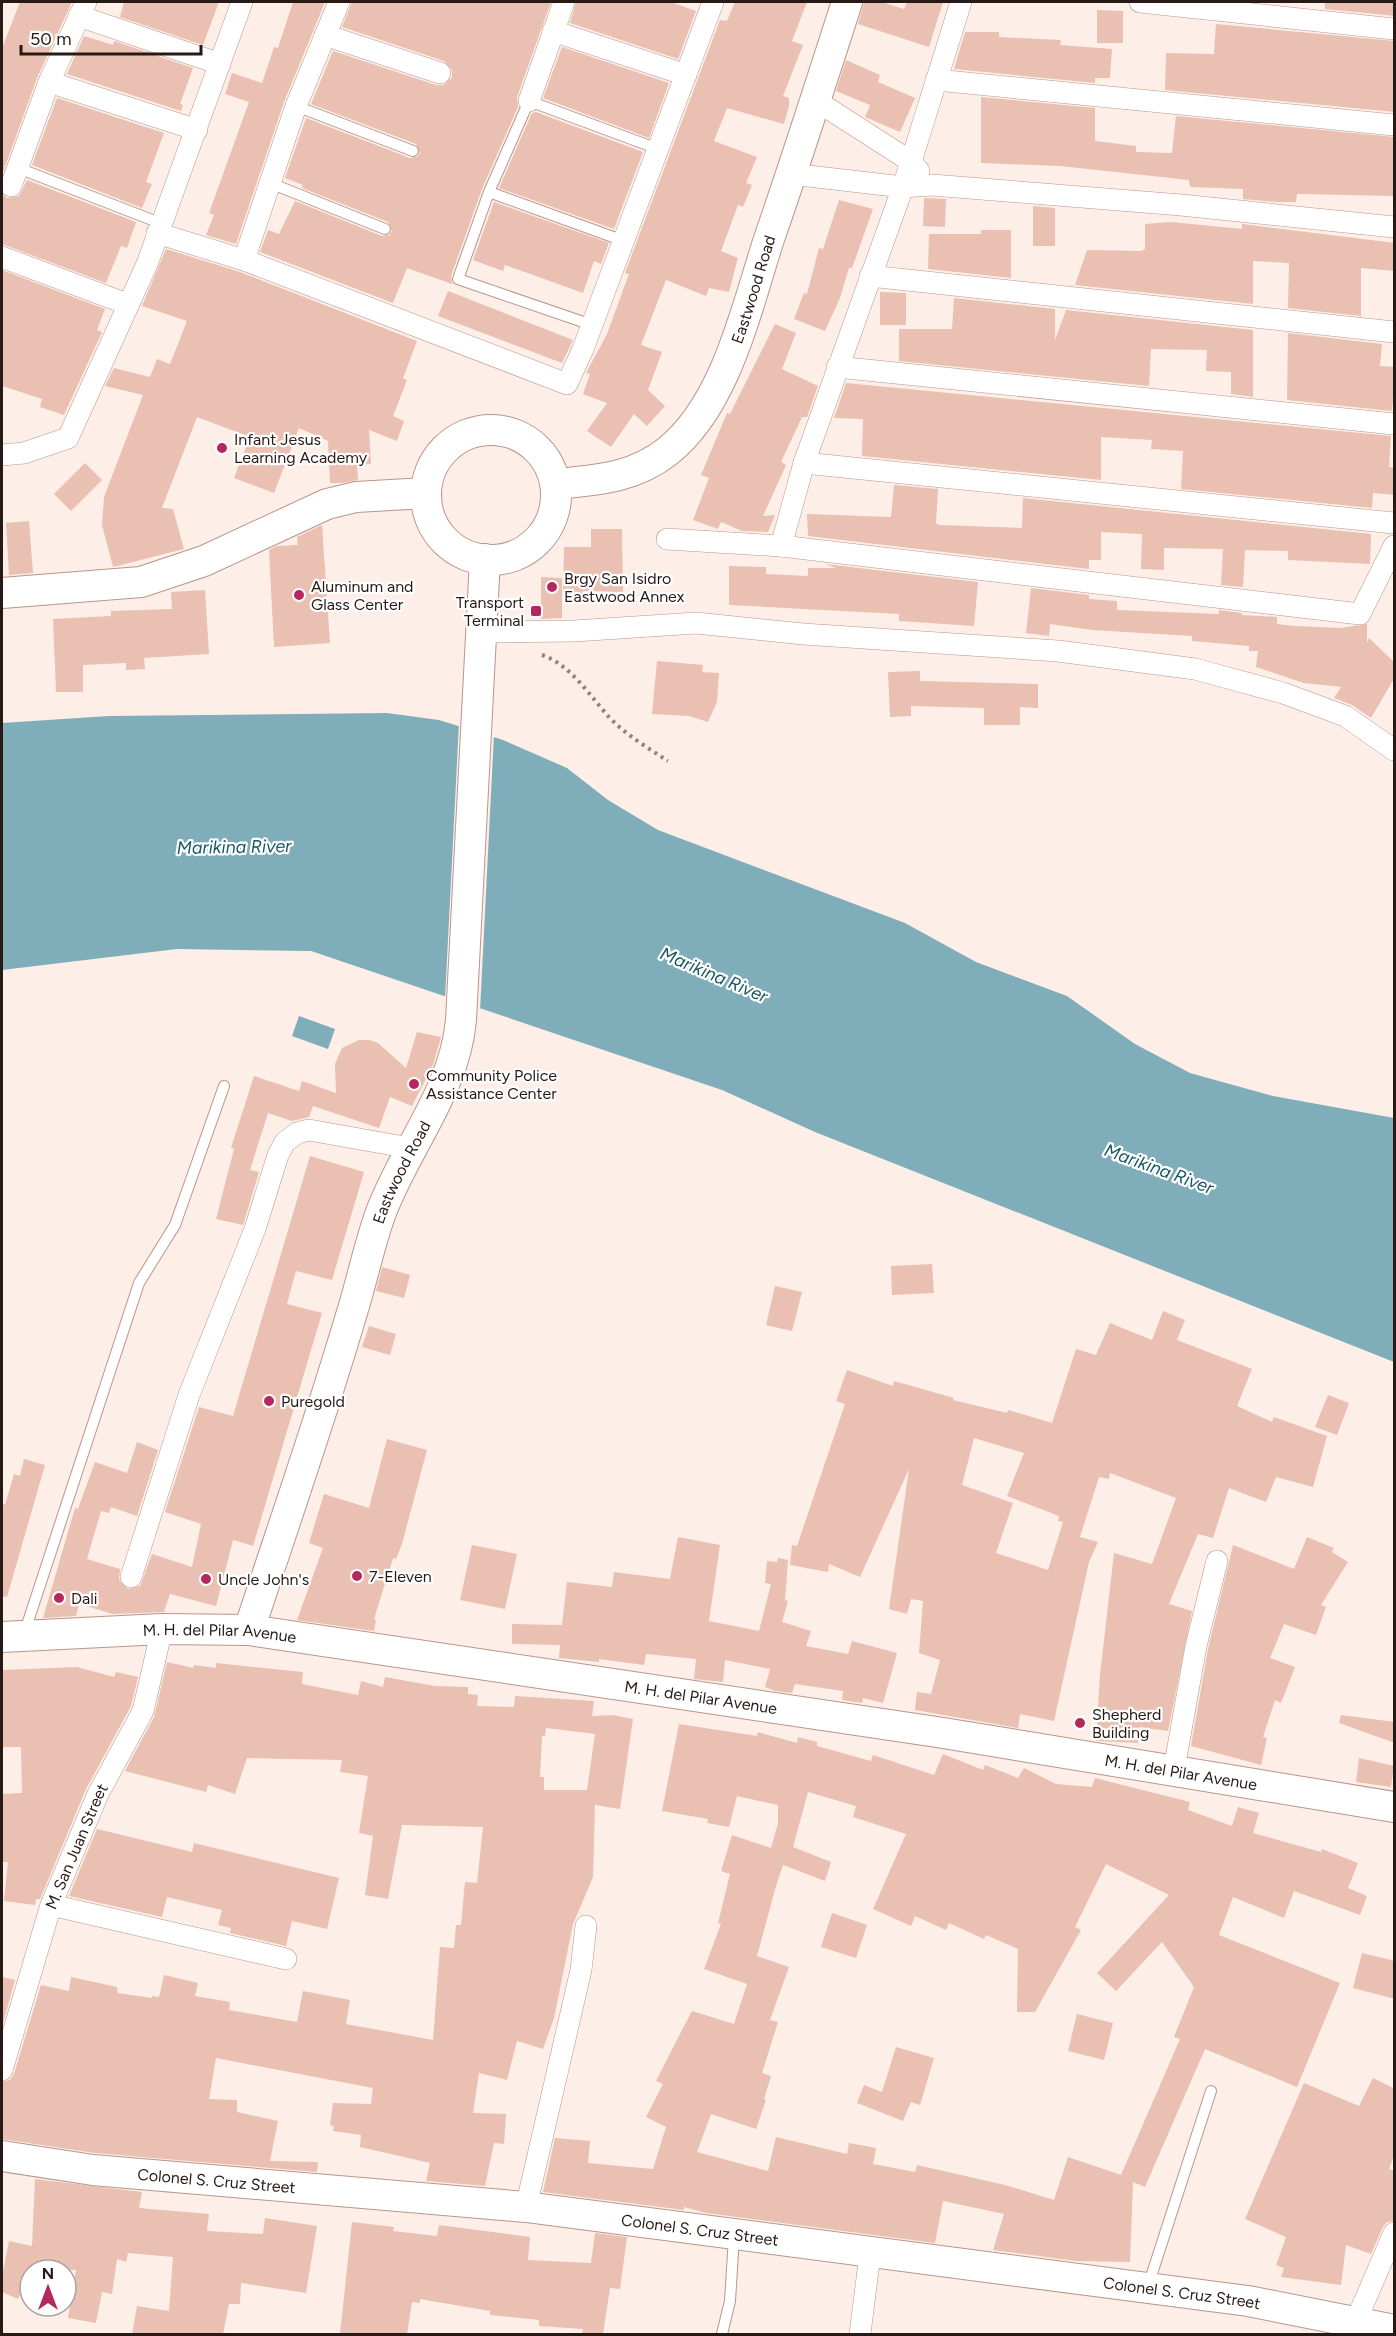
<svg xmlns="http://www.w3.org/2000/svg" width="1396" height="2336" viewBox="0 0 1396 2336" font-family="Figtree,sans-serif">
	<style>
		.water { fill: #80adba }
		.pier { fill: #fdeee8 }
		.building { fill: #e9c0b2; fill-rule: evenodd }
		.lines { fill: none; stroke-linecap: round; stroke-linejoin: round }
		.lane-casing { stroke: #b9968a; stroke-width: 12 }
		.street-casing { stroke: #b9968a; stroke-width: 22 }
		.secondary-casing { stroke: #b9968a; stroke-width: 32 }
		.path { stroke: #90827d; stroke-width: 4; stroke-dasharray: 3 4.5; stroke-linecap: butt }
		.lane { stroke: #fff; stroke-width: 10 }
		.street { stroke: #fff; stroke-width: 21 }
		.secondary { stroke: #fff; stroke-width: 30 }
		.poi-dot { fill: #b5285e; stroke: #fff; stroke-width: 2 }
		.labels { text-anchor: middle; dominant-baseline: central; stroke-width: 4.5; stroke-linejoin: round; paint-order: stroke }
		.street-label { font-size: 16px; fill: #271a15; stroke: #fff }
		.poi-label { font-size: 16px; fill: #271a15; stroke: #fff; text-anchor: start }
		.water-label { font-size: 18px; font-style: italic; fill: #195765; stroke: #fff }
	</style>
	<rect width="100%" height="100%" fill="#fdeee8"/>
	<g class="water">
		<polygon points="387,713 439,720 503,740 567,768 608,800 658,830 905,923 976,962 1067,996 1135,1044 1190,1073 1273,1096 1394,1118 1394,1362 815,1132 722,1090 311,951 177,949 2,970 2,723 109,716"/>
		<polygon points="299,1016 335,1029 328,1049 292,1036"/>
	</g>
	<polygon class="pier" points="459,723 494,734 480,1011 445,999"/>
	<g class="building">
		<polygon points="20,2 72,2 37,78 2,175 2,48"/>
		<polygon points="124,2 219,2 203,45 120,17"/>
		<polygon points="293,2 325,2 284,102 236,244 206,235 214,215 209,213 249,102 225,94 232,73 262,83 274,47 278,48"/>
		<polygon points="352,2 551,2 517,97 518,107 482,189 451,276 452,284 407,268 393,303 260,252 268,230 279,234 295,201 382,236 389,235 392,231 388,222 302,188 303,185 285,178 306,118 410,158 417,157 420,153 416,144 311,104 333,51 436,85 443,85 452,78 452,70 444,61 342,27"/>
		<polygon points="576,2 671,2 696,11 678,59 570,23"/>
		<polygon points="735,2 807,2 792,41 803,45 783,96 789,98 789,106 784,124 727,108 714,141 757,157 746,183 752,185 743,207 738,205 721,251 738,258 729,292 709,288 706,296 666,280 641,345 662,352 648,390 665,406 647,426 634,414 611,447 587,431 607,403 583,394 590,374 586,373 607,334 629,274 625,273 720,20 727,21"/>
		<polygon points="864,2 881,2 904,9 907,2 943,2 929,47 858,24"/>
		<polygon points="1325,2 1395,2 1395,16 1325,9"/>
		<polygon points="1097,10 1123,11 1123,43 1097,43"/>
		<polygon points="1216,24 1395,41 1395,112 1165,90 1166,53 1214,54"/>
		<polygon points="965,32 999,32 999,37 1061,40 1060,45 1112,49 1110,78 1095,78 1095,83 954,69"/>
		<polygon points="84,36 113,45 114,41 193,68 180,104 183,105 181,111 67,74"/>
		<polygon points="562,47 669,83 649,138 543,98"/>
		<polygon points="846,60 880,75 878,82 915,98 900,132 865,117 870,105 836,91"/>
		<polygon points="981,97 1095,108 1095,141 1136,146 1136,152 1172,153 1176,116 1395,137 1395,196 1297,194 1296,202 1277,202 1243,199 1243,189 1190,187 1189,180 1060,166 981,163"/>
		<polygon points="57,98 164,133 146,182 152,184 142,208 32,165"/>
		<polygon points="536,112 643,152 614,229 499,188 532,113"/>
		<polygon points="27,180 136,222 127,248 121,246 106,283 2,244 2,194 7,198 19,196"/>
		<polygon points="924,198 946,199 945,227 923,226"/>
		<polygon points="839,200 873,209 852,268 849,268 840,298 825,331 794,319 804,293 807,294 819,248 823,249"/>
		<polygon points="494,202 609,243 601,264 594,261 583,293 505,265 503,271 473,260"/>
		<polygon points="1033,206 1055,208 1055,246 1033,246"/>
		<polygon points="1171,222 1242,229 1242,224 1395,243 1395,271 1361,268 1361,316 1288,308 1289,263 1253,261 1253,304 1075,285 1087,250 1141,251 1145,249 1145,224"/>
		<polygon points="981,230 1011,230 1011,278 928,269 929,234 981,234"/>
		<polygon points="166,249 240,272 417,341 403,378 407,380 393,416 404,421 397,441 369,430 371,464 357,465 358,480 342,483 330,483 328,441 299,428 274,493 234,478 250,437 197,417 162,508 173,509 184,549 113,567 102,525 104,497 143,395 105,386 114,368 150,377 157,359 170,364 187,321 142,306"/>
		<polygon points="2,270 105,309 97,330 102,332 64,415 40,407 42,399 2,386"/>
		<polygon points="448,291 573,340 562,363 438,316"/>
		<polygon points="880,292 906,293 906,325 880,325"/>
		<polygon points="954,298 1055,309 1055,340 1066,310 1253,330 1253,397 1231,394 1231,372 1206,371 1207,350 1151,349 1149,386 899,361 899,329 952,329"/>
		<polygon points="775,324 796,333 782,369 818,386 807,417 802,417 781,462 786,465 763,516 775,515 768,532 742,531 721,522 718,529 693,520 709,478 701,475 727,413 730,414"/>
		<polygon points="1288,333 1382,344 1380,366 1395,367 1392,411 1287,400"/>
		<polygon points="846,383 1391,436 1389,467 1395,468 1395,495 1373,493 1372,508 1181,489 1183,451 1151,449 1152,440 1101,437 1101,480 862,456 863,419 834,418"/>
		<polygon points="85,463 102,480 71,511 54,494"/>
		<polygon points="894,485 938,489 936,523 939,525 1022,528 1023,498 1371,534 1370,564 1288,560 1288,551 1245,550 1243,587 1221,585 1223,549 1164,548 1164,570 1141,569 1142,534 1101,532 1101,560 1089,560 1089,569 808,536 807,514 891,517"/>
		<polygon points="29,521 33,573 9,575 6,523"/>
		<polygon points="322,525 330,643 274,647 269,550 277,546 298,545 297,537"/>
		<polygon points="591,529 622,529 623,592 583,591 583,596 563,595 564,547 591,547"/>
		<polygon points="825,564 978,582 974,626 899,621 899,614 729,605 729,566 766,567 766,574 808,576 808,568 836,568"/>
		<polygon points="541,577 562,578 562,618 541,619"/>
		<polygon points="1031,588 1089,595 1089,599 1117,601 1117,610 1219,614 1219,610 1242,613 1241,615 1277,617 1277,624 1295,626 1340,628 1367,624 1367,643 1369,638 1395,663 1395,677 1371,718 1352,705 1334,698 1341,687 1304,683 1256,667 1258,651 1249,651 1249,646 1192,641 1192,636 1092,630 1050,624 1049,636 1026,633"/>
		<polygon points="205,590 209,654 144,658 145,669 126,670 126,663 83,665 83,692 56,692 53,619 111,616 111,611 172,609 171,592"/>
		<polygon points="657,661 703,665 702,672 719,673 717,702 708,722 689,716 652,714"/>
		<polygon points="920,671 920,681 1038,684 1038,708 1020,707 1020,725 984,725 984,708 911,706 911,716 890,717 888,672"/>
		<polygon points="417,1032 441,1037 433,1065 412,1106 390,1097 379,1128 313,1106 309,1117 292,1121 268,1113 250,1170 259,1172 243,1225 216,1219 234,1149 231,1148 254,1076 299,1091 302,1081 336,1093 335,1064 342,1048 359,1040 369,1040 378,1043 406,1068"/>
		<polygon points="310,1156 364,1172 332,1280 296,1271 287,1304 322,1313 253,1546 233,1540 216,1606 170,1594 164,1612 113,1614 79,1604 76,1616 43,1618 75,1508 78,1509 95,1462 127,1473 137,1442 158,1450 137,1516 111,1507 109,1513 101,1511 87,1559 120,1569 119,1580 128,1589 140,1586 152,1554 192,1567 201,1524 165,1512 199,1407 233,1416"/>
		<polygon points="932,1264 934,1293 892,1295 891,1266"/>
		<polygon points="382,1267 410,1275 404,1298 376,1291"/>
		<polygon points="775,1286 802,1292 792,1331 766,1325"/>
		<path d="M 1163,1311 L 1185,1320 L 1177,1340 L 1252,1369 L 1237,1406 L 1272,1422 L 1274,1417 L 1327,1436 L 1313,1487 L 1276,1477 L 1266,1502 L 1229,1488 L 1213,1538 L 1198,1534 L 1169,1604 L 1192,1611 L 1168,1731 L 1139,1727 L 1138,1743 L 1096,1741 L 1100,1675 L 1114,1553 L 1152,1564 L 1176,1498 L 1110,1473 L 1109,1479 L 1099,1477 L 1080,1537 L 1098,1542 L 1089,1562 L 1054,1721 L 1020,1714 L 1018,1728 L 915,1710 L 917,1692 L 931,1694 L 940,1660 L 919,1653 L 923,1601 L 911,1599 L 907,1614 L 889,1609 L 909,1469 L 860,1577 L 829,1564 L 828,1572 L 790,1565 L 792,1545 L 797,1546 L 845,1404 L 836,1401 L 847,1370 L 893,1386 L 894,1381 L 954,1398 L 953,1400 L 1007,1413 L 1008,1410 L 1052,1423 L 1076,1349 L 1096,1355 L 1110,1323 L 1152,1340 ZM 974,1438 L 1024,1453 L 1007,1496 L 1059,1516 L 1058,1521 L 1063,1522 L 1048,1570 L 996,1553 L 1013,1503 L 962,1485 Z"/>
		<polygon points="369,1326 396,1334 390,1355 362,1347"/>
		<polygon points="1328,1395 1349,1403 1337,1435 1315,1427"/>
		<polygon points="387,1439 427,1450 402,1544 396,1559 393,1558 374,1619 376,1620 374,1631 297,1620 323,1548 309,1543 324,1494 369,1508"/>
		<polygon points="24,1459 45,1465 7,1597 2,1596 2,1503 5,1505 14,1474 20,1476"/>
		<polygon points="678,1537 720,1545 709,1621 759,1631 771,1584 765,1583 767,1561 777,1562 778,1558 788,1560 785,1600 788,1601 782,1622 811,1631 806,1646 848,1654 852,1641 897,1653 883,1703 863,1698 862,1703 842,1700 843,1691 795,1684 792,1693 775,1691 765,1687 770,1669 725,1660 723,1682 694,1679 696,1659 646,1654 644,1665 599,1659 599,1662 559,1658 560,1645 512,1644 512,1624 562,1625 567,1582 612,1587 614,1572 670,1579"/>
		<polygon points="1307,1537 1334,1548 1332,1552 1348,1562 1321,1605 1326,1607 1316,1635 1284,1624 1270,1658 1295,1667 1281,1703 1275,1700 1263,1737 1267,1738 1261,1765 1191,1746 1208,1649 1233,1545 1294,1569"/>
		<polygon points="472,1545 517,1554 505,1609 460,1600"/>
		<path d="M 167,1662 L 193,1668 L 194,1665 L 216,1668 L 216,1663 L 303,1672 L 302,1684 L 358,1695 L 361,1681 L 383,1687 L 385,1677 L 435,1686 L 468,1687 L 468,1694 L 478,1695 L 477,1706 L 514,1707 L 515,1696 L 594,1701 L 592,1716 L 613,1715 L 633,1719 L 620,1809 L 595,1805 L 593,1877 L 573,1924 L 554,2018 L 543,2049 L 517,2041 L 507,2080 L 479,2073 L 473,2113 L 506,2114 L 504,2144 L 494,2143 L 485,2186 L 426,2181 L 430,2163 L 360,2147 L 361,2135 L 333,2131 L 334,2126 L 330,2125 L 333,2103 L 371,2104 L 373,2088 L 216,2058 L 209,2099 L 237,2100 L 237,2112 L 278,2121 L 270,2161 L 318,2162 L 317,2172 L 95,2153 L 2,2139 L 2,2082 L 10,2080 L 14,2074 L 41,1985 L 69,1991 L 71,1977 L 117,1987 L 118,1993 L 152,1998 L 152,1996 L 159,1997 L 164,1975 L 198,1983 L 195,1996 L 230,2002 L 229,2010 L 297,2022 L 303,1991 L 350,2000 L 346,2024 L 433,2040 L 440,1947 L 454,1948 L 456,1925 L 461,1925 L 465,1882 L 477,1883 L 483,1827 L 402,1825 L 388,1899 L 365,1895 L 373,1836 L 359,1833 L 368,1776 L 340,1772 L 342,1760 L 247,1758 L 235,1794 L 208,1785 L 206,1792 L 125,1771 L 154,1717 ZM 546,1728 L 595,1734 L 587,1790 L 544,1790 L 544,1777 L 540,1777 L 542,1736 L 545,1736 Z"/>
		<polygon points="77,1667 114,1677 116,1672 138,1677 131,1706 86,1789 40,1899 36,1899 35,1905 4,1901 8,1862 2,1862 2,1794 22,1793 21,1747 2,1747 2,1670"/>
		<polygon points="1341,1715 1395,1722 1395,1743 1339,1723"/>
		<path d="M 679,1724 L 757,1736 L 758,1732 L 797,1743 L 798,1737 L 817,1742 L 817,1746 L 871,1761 L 873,1755 L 934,1775 L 943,1754 L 983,1770 L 985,1765 L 1018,1778 L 1024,1768 L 1056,1784 L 1092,1787 L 1095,1778 L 1190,1802 L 1188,1810 L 1232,1826 L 1238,1807 L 1259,1813 L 1253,1833 L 1321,1852 L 1322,1849 L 1358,1863 L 1348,1888 L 1367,1896 L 1360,1915 L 1294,1891 L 1284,1918 L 1233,1897 L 1219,1935 L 1340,1983 L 1297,2087 L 1205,2049 L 1145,2187 L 1133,2182 L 1130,2262 L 1076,2261 L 993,2250 L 1004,2214 L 943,2201 L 935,2243 L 706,2213 L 684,2207 L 684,2210 L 543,2192 L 555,2138 L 590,2141 L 588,2163 L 653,2169 L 666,2127 L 646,2117 L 663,2084 L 656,2081 L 682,2030 L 692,2011 L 734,2024 L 747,1984 L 704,1969 L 721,1924 L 718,1923 L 730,1874 L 721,1871 L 732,1835 L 771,1848 L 778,1823 L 778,1805 L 737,1796 L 729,1827 L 707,1823 L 708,1819 L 662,1811 ZM 808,1792 L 856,1806 L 853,1817 L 906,1834 L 873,1909 L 911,1926 L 915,1916 L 946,1930 L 949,1923 L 984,1939 L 986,1935 L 1018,1949 L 1017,2012 L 1035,2012 L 1081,1930 L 1075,1927 L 1106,1864 L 1169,1895 L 1097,1973 L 1116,1991 L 1162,1942 L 1194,1987 L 1174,2037 L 1180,2039 L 1121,2175 L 1068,2157 L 1054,2200 L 1005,2185 L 917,2165 L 915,2172 L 873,2164 L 876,2148 L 849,2143 L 847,2154 L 776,2137 L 768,2171 L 697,2152 L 711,2114 L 756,2129 L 766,2100 L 764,2099 L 771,2076 L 762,2073 L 778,2022 L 770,2020 L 789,1967 L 757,1956 L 776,1886 L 783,1865 L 825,1881 L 831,1862 L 793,1847 Z"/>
		<polygon points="1359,1758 1394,1766 1391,1787 1356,1782"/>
		<polygon points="97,1829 192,1852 194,1843 339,1878 327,1929 292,1921 286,1946 230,1933 231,1928 218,1925 222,1910 167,1897 162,1917 69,1896"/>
		<polygon points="832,1913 867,1925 856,1958 821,1947"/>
		<polygon points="1362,1953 1395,1961 1395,1999 1353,1988"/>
		<polygon points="2,1977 15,1980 2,2027"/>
		<polygon points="1077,2014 1113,2023 1104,2060 1068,2051"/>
		<polygon points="896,2047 934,2058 920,2105 911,2102 903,2121 857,2103 864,2085 882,2092"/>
		<polygon points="1373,2078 1395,2089 1395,2153 1389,2169 1395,2171 1395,2221 1387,2222 1383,2227 1371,2254 1346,2245 1341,2285 1281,2277 1284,2268 1276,2265 1286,2237 1245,2219 1304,2083 1359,2106"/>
		<polygon points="35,2179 142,2192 139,2208 209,2214 207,2231 263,2234 265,2218 317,2226 306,2293 241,2283 240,2304 229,2304 223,2334 132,2334 137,2306 169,2311 173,2257 128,2253 126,2262 117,2259 112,2294 102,2292 96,2323 68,2318 76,2270 30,2270 30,2285 25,2284 18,2299 2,2292 2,2277 9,2241 32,2246"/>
		<polygon points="352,2222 394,2227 393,2231 437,2236 439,2225 530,2237 528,2260 591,2263 595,2233 627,2237 620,2289 610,2288 603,2334 582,2334 583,2329 539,2326 539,2320 490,2315 490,2311 420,2299 420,2303 412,2302 407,2334 340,2334"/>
	</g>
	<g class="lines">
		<defs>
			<g id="lane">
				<polyline points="296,106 413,151"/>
				<polyline points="18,168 160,223"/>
				<polyline points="270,183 385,229"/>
				<polyline points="489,192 624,241"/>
				<polyline points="592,325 458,279 489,192 529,101 658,149"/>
				<polyline points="24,1634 139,1283 175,1225 224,1086"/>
				<polyline points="1148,2286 1211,2091"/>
				<polyline points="722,2334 730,2301 734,2237"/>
			</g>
			<g id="street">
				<polyline points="1140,2 1394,29"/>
				<polyline points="79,16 220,64"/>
				<polyline points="553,31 686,75"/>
				<polyline points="325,35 440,73"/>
				<polyline points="936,80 1394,125"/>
				<polyline points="49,82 197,130"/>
				<polyline points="815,100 910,161 919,171"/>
				<polyline points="529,101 564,2"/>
				<polyline points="791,174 903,187 932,185 1181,205 1394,227"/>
				<polyline points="11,186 49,82 86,2"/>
				<polyline points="157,233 244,260 567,384 583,349 713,2"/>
				<polyline points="2,257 127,304"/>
				<polyline points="244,260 296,106 339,2"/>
				<polyline points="870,276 1394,332"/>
				<polyline points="837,367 1394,424"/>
				<polyline points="2,455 24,453 68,438 147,264 242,2"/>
				<polyline points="804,463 1394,523"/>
				<polyline points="667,539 781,546 804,463 903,187 961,2"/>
				<polyline points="781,546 1360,614 1394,546"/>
				<polyline points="481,632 574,631 696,623 803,634 1058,651 1195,669 1283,693 1345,716 1394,750"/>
				<polyline points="131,1577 189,1395 255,1229 278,1155 285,1142 297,1133 309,1130 410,1148"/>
				<polyline points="1174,1769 1196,1646 1217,1561"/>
				<polyline points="51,1905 286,1959"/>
				<path id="s1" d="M 2,2070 L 51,1905 L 98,1794 L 143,1711 L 162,1629"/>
				<polyline points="526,2207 581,1970 586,1926"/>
				<polyline points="1355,2323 1394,2233"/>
				<polyline points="860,2334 870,2254"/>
			</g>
			<g id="secondary">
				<circle cx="491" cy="495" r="65"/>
				<path id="s2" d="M 557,484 C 598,480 634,478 668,451 C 727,404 747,305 770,236 C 797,158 822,80 847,2"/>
				<polyline points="2,593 141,582 204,561 327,504 356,497 426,493"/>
				<path id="s3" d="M 249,1630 C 283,1526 319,1424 350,1319 C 361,1285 368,1249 380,1215 C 404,1149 455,1091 461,1020 L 485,559"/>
				<path id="s4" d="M 2,1637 L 162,1629 L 249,1630 L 937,1732 L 1394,1807"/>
				<path id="s5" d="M 2,2156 L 93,2170 L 526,2207 L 1248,2301 L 1394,2330"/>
			</g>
		</defs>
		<use href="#lane" class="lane-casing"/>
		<use href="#street" class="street-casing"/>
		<use href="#secondary" class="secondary-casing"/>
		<path class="path" d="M 542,655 C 570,664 590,696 609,717 C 626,735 648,748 668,761"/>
		<use href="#lane" class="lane"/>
		<use href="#street" class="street"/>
		<use href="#secondary" class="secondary"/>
	</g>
	<g class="poi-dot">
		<circle cx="222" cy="448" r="6"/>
		<circle cx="552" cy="587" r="6"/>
		<circle cx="299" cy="595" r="6"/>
		<rect x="530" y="605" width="12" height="12" rx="3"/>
		<circle cx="414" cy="1084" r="6"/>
		<circle cx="269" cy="1401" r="6"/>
		<circle cx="357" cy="1576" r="6"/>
		<circle cx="206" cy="1579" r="6"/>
		<circle cx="59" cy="1598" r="6"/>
		<circle cx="1080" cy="1723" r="6"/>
	</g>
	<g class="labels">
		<g class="street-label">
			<text stroke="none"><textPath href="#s2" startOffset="303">Eastwood Road</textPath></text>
			<text stroke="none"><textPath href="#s3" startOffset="483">Eastwood Road</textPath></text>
			<text stroke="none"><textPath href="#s4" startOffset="218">M. H. del Pilar Avenue</textPath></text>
			<text stroke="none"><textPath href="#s4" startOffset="704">M. H. del Pilar Avenue</textPath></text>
			<text stroke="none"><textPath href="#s4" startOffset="1190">M. H. del Pilar Avenue</textPath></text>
			<text stroke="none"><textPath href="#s1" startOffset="236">M. San Juan Street</textPath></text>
			<text stroke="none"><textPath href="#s5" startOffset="216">Colonel S. Cruz Street</textPath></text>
			<text stroke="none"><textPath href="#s5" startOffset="702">Colonel S. Cruz Street</textPath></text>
			<text stroke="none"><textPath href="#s5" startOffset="1188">Colonel S. Cruz Street</textPath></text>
		</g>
		<g class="poi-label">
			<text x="234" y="439">Infant Jesus<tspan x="234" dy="18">Learning Academy</tspan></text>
			<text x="564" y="578">Brgy San Isidro<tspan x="564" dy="18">Eastwood Annex</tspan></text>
			<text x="311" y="586">Aluminum and<tspan x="311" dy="18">Glass Center</tspan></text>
			<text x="524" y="602" text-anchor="end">Transport<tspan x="524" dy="18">Terminal</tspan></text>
			<text x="426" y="1075">Community Police<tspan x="426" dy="18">Assistance Center</tspan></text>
			<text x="281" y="1401">Puregold</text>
			<text x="369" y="1576">7-Eleven</text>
			<text x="218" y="1579">Uncle John's</text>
			<text x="71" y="1598">Dali</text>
			<text x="1092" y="1714">Shepherd<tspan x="1092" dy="18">Building</tspan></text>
		</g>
		<g class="water-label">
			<text transform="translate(234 847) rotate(-1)">Marikina River</text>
			<text transform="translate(714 975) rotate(23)">Marikina River</text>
			<text transform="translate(1159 1169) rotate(20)">Marikina River</text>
		</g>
	</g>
	<rect width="1396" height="2336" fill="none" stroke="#271a15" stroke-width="6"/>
	<g transform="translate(48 2288)"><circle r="28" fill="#ffffff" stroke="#a9a3a1" stroke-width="1.5"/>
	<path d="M0-4.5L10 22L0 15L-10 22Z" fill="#b5285e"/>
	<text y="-9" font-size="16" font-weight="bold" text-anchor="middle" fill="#271a15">N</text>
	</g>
	<path d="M21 45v9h180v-9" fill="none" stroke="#271a15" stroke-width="3"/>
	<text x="30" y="45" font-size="18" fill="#271a15" stroke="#ffffff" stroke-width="4.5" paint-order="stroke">50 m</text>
</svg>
